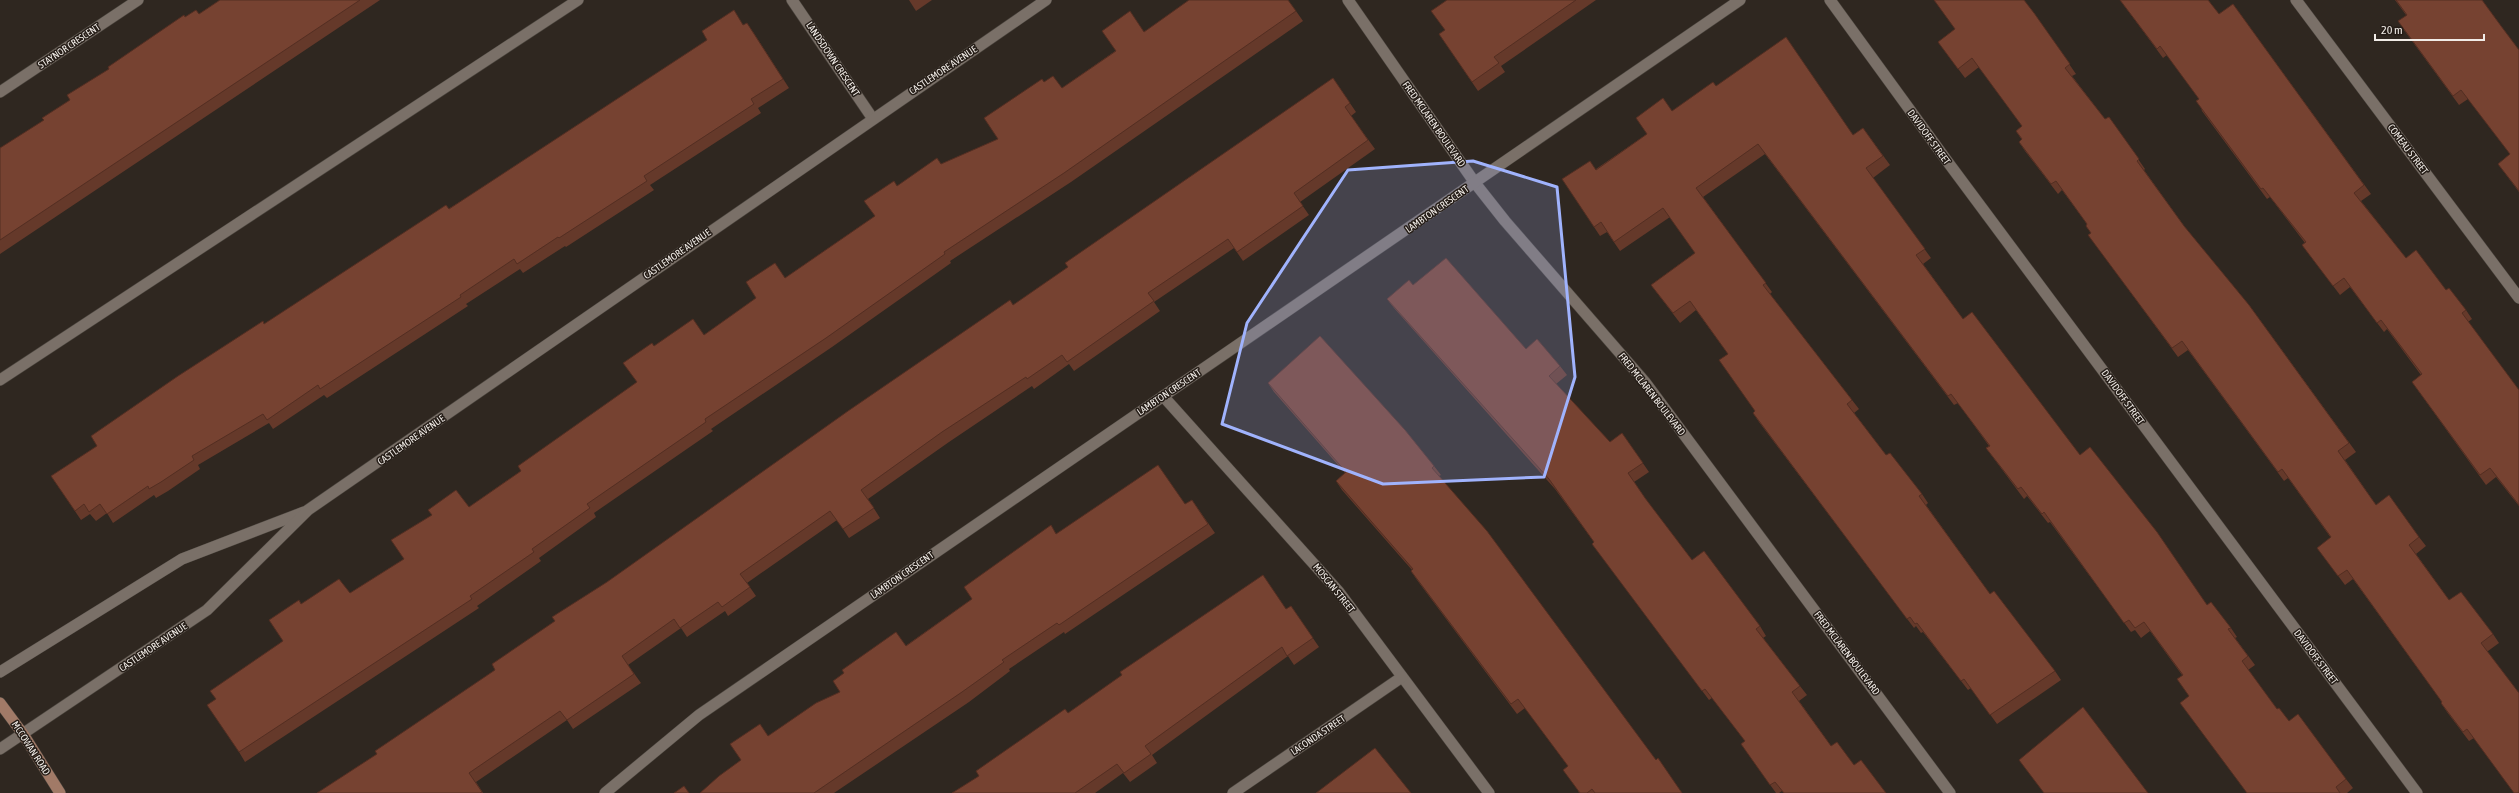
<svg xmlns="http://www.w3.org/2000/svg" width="2519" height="793" viewBox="0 0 2519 793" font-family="'Asap Condensed',sans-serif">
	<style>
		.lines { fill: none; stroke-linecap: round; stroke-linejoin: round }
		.service-casing { stroke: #4b453e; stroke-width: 12 }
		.minor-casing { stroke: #4b453e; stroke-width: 12 }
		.tertiary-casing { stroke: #4b453e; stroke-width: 12 }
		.secondary-casing { stroke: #4b453e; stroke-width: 12 }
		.service { stroke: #7a7068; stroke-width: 11 }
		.minor { stroke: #7a7068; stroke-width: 11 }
		.tertiary { stroke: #7a7068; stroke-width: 11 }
		.secondary { stroke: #a17a67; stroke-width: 11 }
		.wall { fill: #65392a }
		.shaded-wall { fill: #532e22 }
		.building { fill: #764231; stroke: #532e22 }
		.marked { fill: #a0b3fd; fill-opacity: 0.2; stroke: #a0b3fd; stroke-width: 3; stroke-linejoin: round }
		.labels { text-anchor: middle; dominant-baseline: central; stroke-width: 3; stroke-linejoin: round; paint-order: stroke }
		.street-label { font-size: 10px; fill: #f1ece7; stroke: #251d17 }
	</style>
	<rect width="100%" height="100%" fill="#2f2720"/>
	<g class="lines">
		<defs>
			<polyline id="service" points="0,380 578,0"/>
			<g id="minor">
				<polyline points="792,0 873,119"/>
				<polyline points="1348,0 1475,183 1505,221 1645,382 1950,793"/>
				<polyline points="1830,0 1950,165 2417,793"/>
				<polyline points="2296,0 2519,298"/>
				<polyline points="0,92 138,0"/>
				<polyline points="1163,396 1339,592 1489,793"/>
				<polyline points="605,793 699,715 1740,0"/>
				<polyline points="1233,793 1402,677"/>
			</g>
			<g id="tertiary">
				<polyline points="0,672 182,559 304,512"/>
				<polyline points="0,749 207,610 308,510 1046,0"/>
			</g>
			<polyline id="secondary" points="0,703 23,734 60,793"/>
		</defs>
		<use href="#service" class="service-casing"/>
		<use href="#minor" class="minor-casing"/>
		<use href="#tertiary" class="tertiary-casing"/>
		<use href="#secondary" class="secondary-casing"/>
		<use href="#service" class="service"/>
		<use href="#minor" class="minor"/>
		<use href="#tertiary" class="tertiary"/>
		<use href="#secondary" class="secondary"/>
	</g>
	<g class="wall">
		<polygon points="220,0 380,0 0,254 0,148 44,121 109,69 185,17 199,14"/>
		<polygon points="909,0 932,0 916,11"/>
		<polygon points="1447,0 1596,0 1501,66 1505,72 1478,91 1439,34 1445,30"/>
		<polygon points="2120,0 2208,0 2219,14 2233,4 2371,194 2361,201 2406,258 2446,290 2466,310 2472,319 2468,322 2519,390 2519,506 2496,477 2486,485 2412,382 2421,375 2387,329 2384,332 2350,287 2340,295 2302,245 2305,243 2270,197 2267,199 2202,111 2199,99 2167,55 2163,58"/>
		<polygon points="2395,0 2482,0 2501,26 2519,50 2519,192 2498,164 2510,154 2468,99 2459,105 2404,30 2406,15"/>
		<polygon points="1296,11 1303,21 1071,182 950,261 951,263 832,347 711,429 713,431 594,513 596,517 539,558 541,561 477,606 479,608 245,762 239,752 216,699 283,641 301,604 350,593 404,559 469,507 521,471 637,382 654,346 704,335 756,298 785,278 875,216 897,186 941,164 998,139 1044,82 1062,88 1144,31"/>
		<polygon points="2034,13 2076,74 2072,76 2105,119 2109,117 2145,169 2144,170 2184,226 2249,305 2356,452 2345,460 2376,505 2419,537 2426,546 2416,554 2449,600 2493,634 2499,643 2488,651 2474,738 2469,741 2447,712 2441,703 2442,702 2353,579 2345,585 2324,557 2331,538 2288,478 2284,481 2188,350 2178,357 2095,244 2091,233 2086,226 2087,224 2062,190 2058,194 2025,151 2019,142 2022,140 2016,131 2022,126 1979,67 1965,78 1938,42 1955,29"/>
		<polygon points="743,25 753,32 789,88 758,108 761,113 650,185 654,190 566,247 565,246 523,273 520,269 466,304 468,306 327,398 324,395 273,429 269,423 198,465 200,469 168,491 156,498 154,495 113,523 107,513 96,521 90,514 81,520 51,476 97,446 264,324"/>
		<polygon points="1333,78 1356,112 1351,116 1375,149 1300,202 1309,215 1243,261 1234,248 1154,302 1160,311 1074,371 1069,364 1034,389 1032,386 949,442 868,499 880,518 849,538 837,520 747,583 756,596 728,616 725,611 687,637 681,628 628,665 641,683 573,729 567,720 476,782 483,793 317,793 377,754 495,670 555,621 607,582 1013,305 1068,267"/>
		<polygon points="1716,86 1853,135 1863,128 1890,165 1873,178 1931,258 1923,264 1963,319 2080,455 2207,605 2231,628 2237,637 2235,638 2255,665 2248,670 2277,709 2346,779 2353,788 2347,793 2247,793 2189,696 2182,675 2150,631 2141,638 2135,630 2131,632 2050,522 2048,523 2027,496 2024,499 1986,448 1989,446 1958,403 1954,405 1765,154 1703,197 1772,292 1770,294 1852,400 1859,409 1854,413 1886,455 1922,494 1928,503 1926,505 1990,594 2055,671 2061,680 1997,724 1971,688 1968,690 1923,632 1921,633 1916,626 1914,628 1759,422 1753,413 1755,411 1728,354 1696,310 1680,323 1651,285 1695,253 1670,217 1620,251 1607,232 1600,236 1594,227 1596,169 1647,134 1672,111"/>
		<polygon points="1413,285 1526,349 1560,366 1567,375 1556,384 1610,442 1622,433 1649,472 1634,482 1647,501 1692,560 1760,626 1766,636 1763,638 1800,686 1807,695 1799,701 1831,746 1854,765 1886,793 1784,793 1782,791 1779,793 1776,793 1741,744 1745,741 1712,698 1709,700 1599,553 1592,544 1594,542 1555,489 1394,308 1387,299"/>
		<polygon points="1268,383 1434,466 1441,475 1439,476 1656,760 1682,793 1579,793 1568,766 1525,708 1517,714 1417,580 1411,571 1412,570 1342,490 1336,481 1345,473 1274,392"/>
		<polygon points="1192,500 1215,533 1065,634 1064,632 1009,669 1010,671 969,702 834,793 700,793 741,760 768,736 840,692 972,599 1056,534 1185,504"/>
		<polygon points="1291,606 1319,647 1294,665 1288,656 1152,755 1157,763 1130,782 1123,773 1095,793 952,793 979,776 1287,609"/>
	</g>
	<polygon class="shaded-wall" points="747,23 753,32 789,88 783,79"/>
	<g class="building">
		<polygon points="220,0 360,0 0,240 0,148 44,120 42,118 70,100 67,95 109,69 108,67 184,15 185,17 196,10 199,14"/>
		<polygon points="1189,0 1288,0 1296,11 1064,173 944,252 945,254 826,338 705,419 706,422 587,504 590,508 532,549 534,552 470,596 472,599 239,752 207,705 216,699 210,691 283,641 269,620 299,600 301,604 339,579 350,593 404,559 391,540 432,515 428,510 456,490 469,507 521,471 518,466 637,382 623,363 652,343 654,346 693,319 704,335 756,298 746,282 775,263 785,278 875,216 864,201 894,181 897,186 937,158 941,164 998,139 984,118 1042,79 1044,82 1053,76 1062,88 1116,51 1102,31 1130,11 1144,32"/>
		<polygon points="1447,0 1576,0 1494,57 1499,63 1472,82 1439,34 1445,30 1431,11"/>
		<polygon points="1934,0 2024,0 2034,13 2070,64 2065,68 2105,119 2109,117 2139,159 2137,161 2184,226 2249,305 2349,443 2338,451 2376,505 2389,495 2419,537 2409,545 2449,600 2461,592 2493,634 2481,643 2519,693 2519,793 2514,793 2467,729 2463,732 2441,703 2442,702 2347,570 2338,576 2317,548 2331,537 2282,469 2278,472 2182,341 2172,348 2088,235 2091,233 2086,226 2087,224 2056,181 2051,184 2019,142 2022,139 2016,131 2022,126 1972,58 1958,69 1938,42 1955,29"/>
		<polygon points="2120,0 2208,0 2219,14 2233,4 2364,185 2354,193 2406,258 2416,250 2446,290 2449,288 2466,310 2462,313 2519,390 2519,505 2490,468 2480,475 2412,382 2422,374 2381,320 2377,323 2344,278 2333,286 2302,245 2306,242 2263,188 2261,189 2196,101 2199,99 2160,46 2157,49"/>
		<polygon points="2396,0 2482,0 2501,26 2519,50 2519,191 2498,164 2510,154 2461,90 2453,96 2398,21 2407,15"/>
		<polygon points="734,10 743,25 747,23 783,79 751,99 754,104 644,176 647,181 559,238 558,237 517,264 514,259 460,295 461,297 320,389 318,385 267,420 263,414 192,456 194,460 161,482 149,489 148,486 107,514 100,504 89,512 84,504 75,511 51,476 97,446 91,436 178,376 263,321 264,324 446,205 449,209 707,40 702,31"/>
		<polygon points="1786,37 1853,135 1863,128 1883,156 1866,168 1925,249 1916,255 1963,319 1972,312 2080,455 2090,447 2157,532 2207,605 2211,602 2231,628 2228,629 2248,656 2242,661 2277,709 2279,708 2289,721 2298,714 2346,779 2336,787 2340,793 2247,793 2180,703 2189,696 2177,679 2183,675 2144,622 2135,628 2129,620 2124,623 2044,512 2042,514 2021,487 2018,489 1986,448 1990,446 1951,394 1948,396 1758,144 1696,188 1766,283 1763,285 1852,400 1847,404 1886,455 1890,453 1922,494 1919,496 1990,594 1994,591 2055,671 1990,715 1964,679 1961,681 1917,623 1915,624 1910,617 1907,619 1753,413 1755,411 1719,360 1728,354 1690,301 1673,313 1651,285 1695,253 1663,208 1614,242 1601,222 1594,227 1562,179 1590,161 1596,170 1647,134 1636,118 1663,98 1672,111 1713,82 1716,86"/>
		<polygon points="1333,78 1350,103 1345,107 1368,140 1294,193 1303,206 1237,252 1228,239 1148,293 1154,301 1067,362 1062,355 1027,379 1026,377 942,432 861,490 874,508 843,529 830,511 740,574 750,587 722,607 718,602 680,628 674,619 622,656 634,674 567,720 560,711 469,773 482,792 480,793 317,793 377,754 375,751 495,670 492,664 555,621 552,617 607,582 848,411 1010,300 1013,305 1068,267 1065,263"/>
		<polygon points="1446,258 1526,349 1537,339 1560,366 1549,376 1610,442 1622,433 1643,463 1628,473 1645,498 1692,560 1704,551 1760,626 1756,629 1800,686 1792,692 1831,746 1837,742 1854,765 1861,760 1886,793 1784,793 1775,782 1770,785 1741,744 1745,741 1705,689 1702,691 1592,544 1594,542 1549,479 1387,299 1409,280 1413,285"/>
		<polygon points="1320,336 1405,430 1434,466 1432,468 1487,531 1656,760 1658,758 1682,793 1595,793 1592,789 1587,793 1580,793 1563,770 1568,766 1518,699 1511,704 1411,571 1413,569 1336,481 1346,472 1268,383"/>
		<polygon points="1158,465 1185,504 1192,500 1208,524 1059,625 1057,623 1002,660 1004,662 962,692 814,793 700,793 719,776 741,760 730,744 760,724 768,736 816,703 840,692 833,681 844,673 842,670 896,632 906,646 972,599 964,587 1051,525 1056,534"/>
		<polygon points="1263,575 1286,609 1291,606 1313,638 1287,656 1282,647 1145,746 1151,754 1124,773 1117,764 1075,793 952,793 979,776 976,771 1065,709 1068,713 1122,675 1120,672"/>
		<polygon points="2083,707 2148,793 2044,793 2019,760"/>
		<polygon points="1375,748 1411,793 1316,793"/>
		<polygon points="684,786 689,793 674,793"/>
	</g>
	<path class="marked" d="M 1473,161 L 1557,187 L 1575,377 L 1544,477 L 1383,484 L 1222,424 L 1247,323 L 1348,170 Z"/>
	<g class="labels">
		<g class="street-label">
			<text transform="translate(69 46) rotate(-34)">STAYNOR CRESCENT</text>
			<text transform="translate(833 59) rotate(56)">LANDSDOWN CRESCENT</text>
			<text transform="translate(943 70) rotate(-34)">CASTLEMORE AVENUE</text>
			<text transform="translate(1434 124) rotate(55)">FRED MCLAREN BOULEVARD</text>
			<text transform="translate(1929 137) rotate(54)">DAVIDOFF STREET</text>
			<text transform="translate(2408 149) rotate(53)">COMEAU STREET</text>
			<text transform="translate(1437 209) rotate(-35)">LAMBTON CRESCENT</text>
			<text transform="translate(677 254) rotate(-35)">CASTLEMORE AVENUE</text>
			<text transform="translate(1169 392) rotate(-34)">LAMBTON CRESCENT</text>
			<text transform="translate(1652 394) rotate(52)">FRED MCLAREN BOULEVARD</text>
			<text transform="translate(2123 397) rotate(54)">DAVIDOFF STREET</text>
			<text transform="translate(411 440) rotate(-35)">CASTLEMORE AVENUE</text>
			<text transform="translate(902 575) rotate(-35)">LAMBTON CRESCENT</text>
			<text transform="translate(1334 588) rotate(51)">MOSCAN STREET</text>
			<text transform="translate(153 647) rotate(-34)">CASTLEMORE AVENUE</text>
			<text transform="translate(1847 653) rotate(53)">FRED MCLAREN BOULEVARD</text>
			<text transform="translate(2316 657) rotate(53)">DAVIDOFF STREET</text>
			<text transform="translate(1318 735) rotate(-34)">LACONDA STREET</text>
			<text transform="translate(31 748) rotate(57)">MCCOWAN ROAD</text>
		</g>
	</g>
	<path d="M2375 34v6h109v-6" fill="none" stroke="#f1ece7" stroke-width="2"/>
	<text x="2381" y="34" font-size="12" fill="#f1ece7" stroke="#251d17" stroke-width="3" paint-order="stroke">20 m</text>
</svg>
